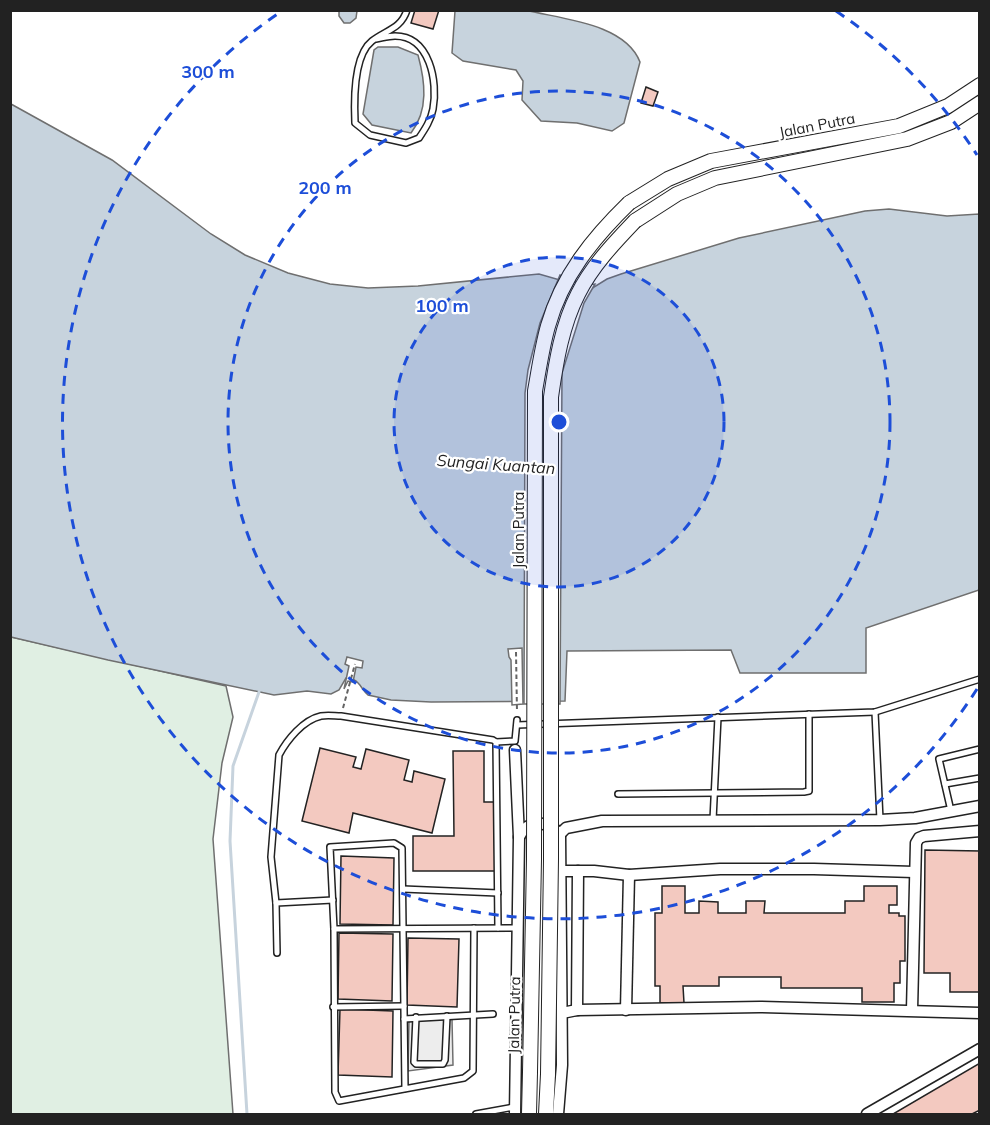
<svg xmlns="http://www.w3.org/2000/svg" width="990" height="1125" viewBox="0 0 990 1125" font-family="Mulish,sans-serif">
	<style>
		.green { fill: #e0efe3; stroke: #6f6f6f; stroke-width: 1.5 }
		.parking { fill: #ededed; stroke: #6f6f6f; stroke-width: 1.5 }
		.water { fill: #c7d3dd; stroke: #6f6f6f; stroke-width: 1.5 }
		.pier { fill: #fff; stroke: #6f6f6f; stroke-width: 1.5 }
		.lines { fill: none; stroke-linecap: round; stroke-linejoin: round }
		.stream { stroke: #c7d3dd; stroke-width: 3 }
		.building { fill: #f3c9c0; stroke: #222; stroke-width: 1.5 }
		.service-casing { stroke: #222; stroke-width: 8 }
		.minor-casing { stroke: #222; stroke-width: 13 }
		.secondary-casing { stroke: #222; stroke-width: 16 }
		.path { stroke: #646464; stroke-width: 2; stroke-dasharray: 4.5 3; stroke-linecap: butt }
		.service { stroke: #fff; stroke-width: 5 }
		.minor { stroke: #fff; stroke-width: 10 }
		.secondary { stroke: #fff; stroke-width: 14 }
		.secondary-bridge-casing { stroke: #222; stroke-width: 16; stroke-linecap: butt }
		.secondary-bridge { stroke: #fff; stroke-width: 14 }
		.ring { fill: none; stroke: #1d4ed8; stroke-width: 3; stroke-dasharray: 10 8 }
		.labels { text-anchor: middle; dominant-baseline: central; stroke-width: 4.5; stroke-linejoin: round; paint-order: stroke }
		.street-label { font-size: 15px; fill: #222; stroke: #fff }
		.water-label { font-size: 16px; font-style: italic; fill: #222; stroke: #fff }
		.centre { fill: #1d4ed8; stroke: #fff; stroke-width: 3 }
		.ring-label { font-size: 18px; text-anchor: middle; font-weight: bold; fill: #1d4ed8; stroke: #fff; stroke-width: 4.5; stroke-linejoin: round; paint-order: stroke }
	</style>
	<rect width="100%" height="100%" fill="#fff"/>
	<polygon class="green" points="11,637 226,686 233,717 222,763 213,839 233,1114 11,1114"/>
	<polygon class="parking" points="452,1019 453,1065 408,1071 409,1020"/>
	<g class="water">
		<path d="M 525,10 C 561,19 625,23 640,62 L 624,123 L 612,131 L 577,123 L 541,121 L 522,100 L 523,81 L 516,70 L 463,61 L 452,53 L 455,11 Z"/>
		<polygon points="339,11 357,11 356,18 350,23 344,23 339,16"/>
		<path d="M 378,47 L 398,47 L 418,55 C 425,81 429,110 411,133 L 372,125 L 363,114 L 374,50 Z"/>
		<path d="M 11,104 L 112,160 L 211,234 L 245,255 L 288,273 L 330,284 L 368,288 L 418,286 L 539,274 L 591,289 L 607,279 L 621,274 L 739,238 L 865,211 L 889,209 L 947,216 L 979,214 L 979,590 L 866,628 L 866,673 L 740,673 L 731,650 L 567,651 L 565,701 L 431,702 L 391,700 L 368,695 C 360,688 359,678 346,678 L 339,690 L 331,694 L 307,691 L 274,695 L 108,660 L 11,637 Z"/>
	</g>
	<g class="pier">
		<polygon points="560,275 583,285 595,284 584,303 562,373 560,704 524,704 525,393 528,370 540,323"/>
		<polygon points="522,648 523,704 512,705 511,660 509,657 508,649"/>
		<polygon points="347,657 363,661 362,668 356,667 353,682 348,681 344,689 349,666 345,664"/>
	</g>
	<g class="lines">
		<polyline class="stream" points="247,1114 230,841 233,766 259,692"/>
	</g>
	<g class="building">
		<polygon points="415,10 439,10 433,29 411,23"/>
		<polygon points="646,87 658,92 653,106 641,103"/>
		<polygon points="320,748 356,757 353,767 361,769 366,749 409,760 404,780 412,782 414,771 445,779 432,833 353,813 349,833 302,821"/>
		<polygon points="453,751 484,751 484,802 494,802 495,871 413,871 413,836 454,836"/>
		<polygon points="925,850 980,851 980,992 950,992 950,973 924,973"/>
		<polygon points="341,856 394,858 393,925 340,924"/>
		<polygon points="662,886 685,886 685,913 699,913 699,901 718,902 718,913 746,913 746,901 765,901 764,913 845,913 845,901 864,901 864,886 897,886 897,905 889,905 889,913 899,913 899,916 905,916 905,961 900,961 900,983 894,983 894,1002 862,1002 862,988 781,988 781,977 719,977 719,986 683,986 684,1003 660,1003 660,986 655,986 655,913 662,913"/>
		<polygon points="339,933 393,934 392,1001 338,999"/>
		<polygon points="408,938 459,939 457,1007 407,1005"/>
		<polygon points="340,1009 393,1011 392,1077 338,1075"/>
		<polygon points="980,1063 980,1110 972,1114 893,1114"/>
	</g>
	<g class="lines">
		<defs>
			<g id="service">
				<path d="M 376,39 C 382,38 389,36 395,36 C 430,36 438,82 433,109 C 431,120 425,129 419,138 L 406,143 L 370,135 L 355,123 C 354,101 353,56 372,41 C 386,30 401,29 407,10"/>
				<polyline points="875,712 880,820"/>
				<polyline points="517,725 875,712 980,679"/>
				<polyline points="496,742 515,741 517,720"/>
				<polyline points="945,784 980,778"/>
				<polyline points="618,794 804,792 809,791 809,714"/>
				<polyline points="951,811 939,759 980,749"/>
				<polyline points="713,820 718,717"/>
				<polyline points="403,889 498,893"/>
				<polyline points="276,903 333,900"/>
				<polyline points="334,929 518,928"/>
				<path d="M 277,953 L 276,903 L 271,857 L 279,755 C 287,740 303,720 321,716 C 328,715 335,716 341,716 L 493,740 L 496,742 L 498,928"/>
				<polyline points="333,1007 404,1006"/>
				<polyline points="416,1017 414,1062 416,1064 443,1064 445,1060 447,1016"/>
				<polyline points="404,1019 493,1014"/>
				<polyline points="405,1089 402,848 394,843 330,847 334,929 335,1092 339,1101 464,1078 473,1071 474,928"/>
				<polyline points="476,1114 514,1107"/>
			</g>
			<g id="minor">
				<polyline points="515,750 519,837 515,1114"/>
				<polyline points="560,834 566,828 602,821 880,820 915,818 980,806"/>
				<path d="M 519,837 C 528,819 547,820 560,834 L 562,1065 L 558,1114"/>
				<polyline points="561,871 594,871 629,875 720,869 814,869 914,872"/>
				<polyline points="577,1010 578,871"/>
				<polyline points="626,1010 629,875"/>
				<polyline points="912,1010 916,843 919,838 924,836 980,831"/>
				<polyline points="562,1013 577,1010 760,1007 980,1013"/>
				<polyline points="867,1114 980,1049"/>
			</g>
			<g id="secondary">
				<polyline points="629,203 668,179 711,161 899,126 948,106 980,85"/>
				<polyline points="635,221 677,194 715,178 907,139 951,122 980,103"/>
				<polyline points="529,1114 530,1072"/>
				<polyline points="546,1114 548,1074"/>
			</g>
		</defs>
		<use href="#service" class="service-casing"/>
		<use href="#minor" class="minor-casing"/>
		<use href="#secondary" class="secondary-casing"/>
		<g class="path">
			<polyline points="516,652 517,712"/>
			<polyline points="343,708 355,664"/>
		</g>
		<use href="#service" class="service"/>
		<use href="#minor" class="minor"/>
		<use href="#secondary" class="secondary"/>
		<defs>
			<g id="secondary-bridge">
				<path d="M 530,1072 L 534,859 L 535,391 C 539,369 542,347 548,326 C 562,276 593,238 629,203"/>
				<path d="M 548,1074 L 551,859 L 551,397 C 556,362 562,325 578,294 C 592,266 614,243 635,221"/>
			</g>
		</defs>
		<use href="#secondary-bridge" class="secondary-bridge-casing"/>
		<use href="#secondary-bridge" class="secondary-bridge"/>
	</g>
	<circle cx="559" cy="422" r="165" fill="#1d4ed8" fill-opacity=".12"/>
	<g class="ring">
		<circle cx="559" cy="422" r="165"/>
		<circle cx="559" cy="422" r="331"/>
		<path d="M977 689A496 496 0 1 1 282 11M836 11A496 496 0 0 1 977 155"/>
	</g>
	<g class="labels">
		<g class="street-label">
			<text transform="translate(817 125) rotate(-11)">Jalan Putra</text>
			<text transform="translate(518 530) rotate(-90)">Jalan Putra</text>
			<text transform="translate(514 1015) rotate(-89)">Jalan Putra</text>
		</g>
		<g class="water-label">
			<text transform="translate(496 464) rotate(4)">Sungai Kuantan</text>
		</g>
	</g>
	<circle cx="559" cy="422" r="9" class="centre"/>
	<g class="ring-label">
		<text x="208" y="78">300 m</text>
		<text x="325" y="194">200 m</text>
		<text x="442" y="312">100 m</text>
	</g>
	<rect width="990" height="1125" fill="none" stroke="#222222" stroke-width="24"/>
</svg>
